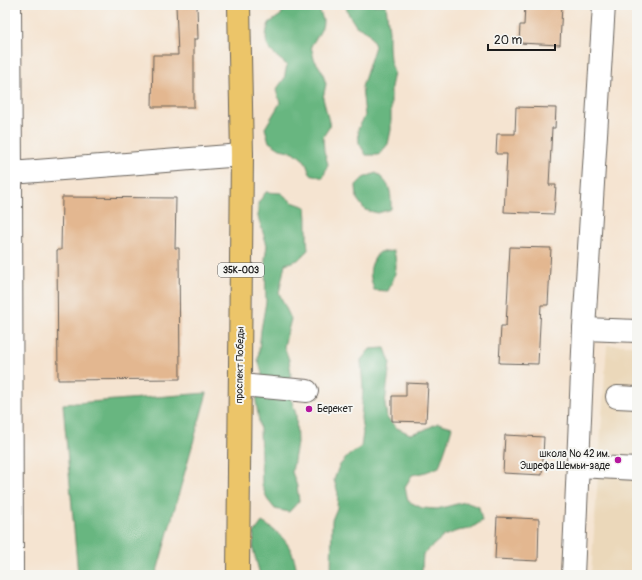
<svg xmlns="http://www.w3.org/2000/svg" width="642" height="580" viewBox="0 0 642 580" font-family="Pangolin,sans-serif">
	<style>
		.built { fill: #ebd8ba }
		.forest { fill: #68b680; stroke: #42694e }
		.building { fill: #e3b790 }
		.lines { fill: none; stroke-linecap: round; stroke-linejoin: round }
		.minor-casing { stroke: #68625b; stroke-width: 24 }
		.major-casing { stroke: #68625b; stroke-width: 24 }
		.minor { stroke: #fff; stroke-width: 22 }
		.major { stroke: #ecc569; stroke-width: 22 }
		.poi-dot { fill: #b5179e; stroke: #f6f6f2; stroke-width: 1.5 }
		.labels { text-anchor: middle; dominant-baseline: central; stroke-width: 4; stroke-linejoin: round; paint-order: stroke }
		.shield { fill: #f6f6f2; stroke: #5d5d5c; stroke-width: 1 }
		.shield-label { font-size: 9px; font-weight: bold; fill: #1c1c1c }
		.street-label { font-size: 10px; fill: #1c1c1c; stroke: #f6f6f2 }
		.poi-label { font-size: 10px; fill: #1c1c1c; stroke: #f6f6f2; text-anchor: start }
	</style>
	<rect width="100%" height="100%" fill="#f6f6f2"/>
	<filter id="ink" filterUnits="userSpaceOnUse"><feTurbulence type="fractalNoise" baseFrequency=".025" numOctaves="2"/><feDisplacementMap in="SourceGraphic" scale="8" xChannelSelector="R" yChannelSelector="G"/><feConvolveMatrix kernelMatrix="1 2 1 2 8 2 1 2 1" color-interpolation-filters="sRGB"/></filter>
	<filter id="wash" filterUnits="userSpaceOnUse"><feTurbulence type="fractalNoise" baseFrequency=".012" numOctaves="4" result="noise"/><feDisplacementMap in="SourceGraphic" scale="16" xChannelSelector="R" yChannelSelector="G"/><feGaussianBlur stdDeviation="0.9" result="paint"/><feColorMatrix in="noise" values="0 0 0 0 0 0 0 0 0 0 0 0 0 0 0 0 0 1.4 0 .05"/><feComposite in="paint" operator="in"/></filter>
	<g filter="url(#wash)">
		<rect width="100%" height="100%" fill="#f5e4d1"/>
		<polygon class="built" points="607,345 637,345 637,575 591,575"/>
		<g class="forest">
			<path d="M 285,5 L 319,5 C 318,11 323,16 323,22 C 323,30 315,39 311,46 L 314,59 L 322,71 L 326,84 L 323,98 L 330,126 L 323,137 L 324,151 L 328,164 L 323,178 L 310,174 L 305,161 L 294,152 L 280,149 L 269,142 L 265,128 L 280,103 L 276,90 L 284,79 L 287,65 C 270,51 261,46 269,23 L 281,15 Z"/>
			<polygon points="345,5 386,5 389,31 389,46 390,60 394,73 391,87 391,130 388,144 379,155 366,155 359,143 358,129 365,116 362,87 375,46 369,33 356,26 349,15"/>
			<path d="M 376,173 C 391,185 391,190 391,209 L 378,213 L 365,210 L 357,199 L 356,185 L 363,178 Z"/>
			<path d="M 266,192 L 281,193 L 292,202 L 306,207 C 308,222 306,235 308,250 L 298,260 L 285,264 L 279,293 L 291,319 L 284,346 L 289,360 L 291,374 L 287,387 L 296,414 L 297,443 L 292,472 L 297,486 L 299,501 L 289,512 L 275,509 L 267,499 L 262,485 L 260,430 L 256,401 L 260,387 L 262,373 L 258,360 L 261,330 L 266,302 L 265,259 L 267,245 L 258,217 L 258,203 Z"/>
			<path d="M 394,251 C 398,269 396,274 388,291 L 374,290 C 369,273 368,267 379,252 Z"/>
			<polygon points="385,348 390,362 385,404 387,418 397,428 410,434 424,430 438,423 452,427 448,441 439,467 426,472 412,475 405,487 408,501 422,508 437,509 465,502 479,507 482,521 470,529 457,531 444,536 423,554 422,568 423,575 331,575 332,520 337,508 338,493 334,480 339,466 349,455 361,447 363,433 361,418 363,389 361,360 370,349"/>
			<polygon points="207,393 156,575 78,575 63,404"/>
			<path d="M 262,522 C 284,535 295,549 297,575 L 260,575 L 253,549 L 254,533 Z"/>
		</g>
		<g id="blocks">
			<g class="building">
				<polygon points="176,5 197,5 198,39 194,39 194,107 152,107 153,55 178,55"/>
				<polygon points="525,5 562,5 560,45 519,43 520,25 524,25"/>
				<polygon points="516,107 556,108 555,128 552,128 549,185 556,185 554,214 504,212 507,154 496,154 497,134 515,134"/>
				<polygon points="62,197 176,198 175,248 179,248 180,379 58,380 57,250 61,250"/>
				<polygon points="510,247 551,248 548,305 541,305 538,364 499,363 501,326 506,326"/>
				<polygon points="406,383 428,384 426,422 392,421 392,396 406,396"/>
				<polygon points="505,435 544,437 542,475 503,473"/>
				<polygon points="497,517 539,519 538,561 495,559"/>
			</g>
		</g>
	</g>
	<g filter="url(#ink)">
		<use href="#blocks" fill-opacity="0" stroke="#68625b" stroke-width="1"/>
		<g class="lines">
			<defs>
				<g id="minor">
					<polyline points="10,5 11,173"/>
					<polyline points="584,329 637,331"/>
					<polyline points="240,385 307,391"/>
					<polyline points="617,397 637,398"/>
					<polyline points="578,466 637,469"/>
					<polyline points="12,575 11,173 242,155"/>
					<polyline points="573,575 584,329 604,5"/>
				</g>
				<polyline id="major" points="238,575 242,155 239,5"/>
			</defs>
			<use href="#minor" class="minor-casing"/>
			<use href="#major" class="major-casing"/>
			<use href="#minor" class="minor"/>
			<use href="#major" class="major"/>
		</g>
	</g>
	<g class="poi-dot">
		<circle cx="309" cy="409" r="4"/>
		<circle cx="618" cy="460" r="4"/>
	</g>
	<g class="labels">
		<rect class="shield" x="218" y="263" width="46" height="14" rx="3"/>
		<g class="shield-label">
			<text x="241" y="270">35К-003</text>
		</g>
		<g class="street-label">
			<text transform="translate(240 365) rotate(-89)">проспект Победы</text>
		</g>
		<g class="poi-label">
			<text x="317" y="409">Берекет</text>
			<text x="610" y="454" text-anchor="end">школа № 42 им.<tspan x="610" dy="12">Эшрефа Шемьи-заде</tspan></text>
		</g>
	</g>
	<rect width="642" height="580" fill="none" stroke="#f6f6f2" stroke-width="20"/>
	<path d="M488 44v6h67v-6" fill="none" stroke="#1c1c1c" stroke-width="2"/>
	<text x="494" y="44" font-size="12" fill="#1c1c1c" stroke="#f6f6f2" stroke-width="3" paint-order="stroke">20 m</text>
</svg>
